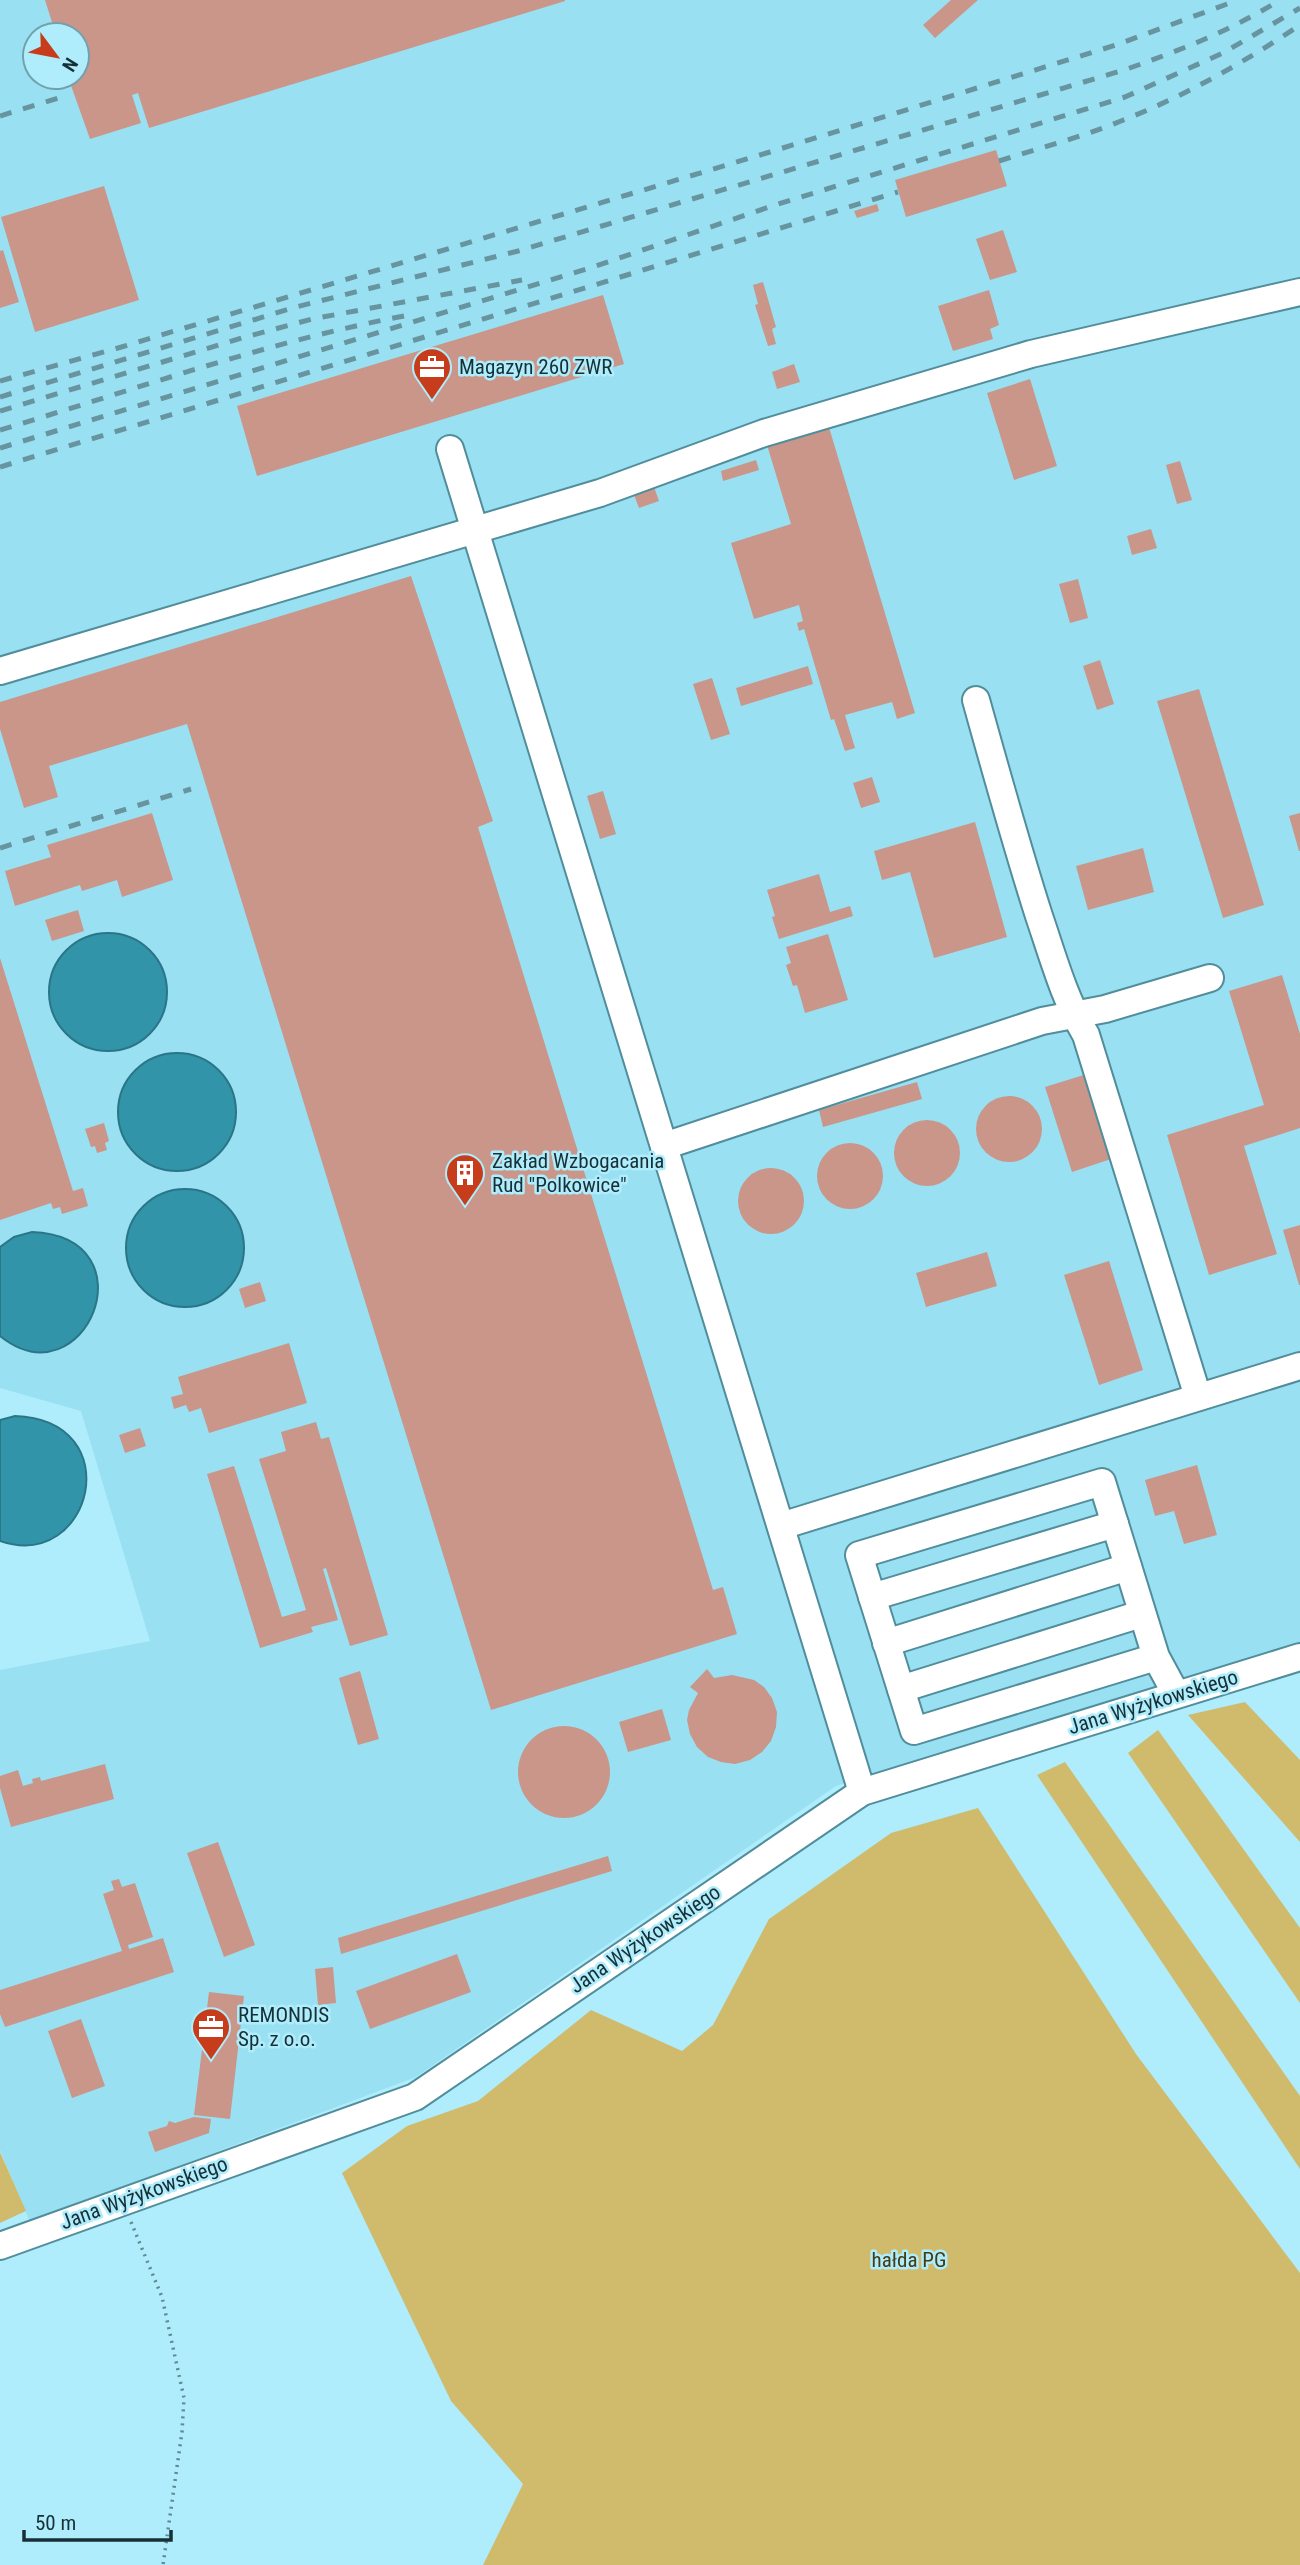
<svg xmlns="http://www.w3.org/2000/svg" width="1300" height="2565" viewBox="0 0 1300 2565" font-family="'Roboto Condensed',sans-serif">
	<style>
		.built { fill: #99e0f2; fill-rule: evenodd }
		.green { fill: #d0bb6c }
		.water { fill: #3294a9; stroke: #2a7686; stroke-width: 2 }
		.building { fill: #c99689 }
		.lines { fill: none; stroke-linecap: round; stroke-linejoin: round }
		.minor-casing { stroke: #518d9a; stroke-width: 30 }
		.path { stroke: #5f8994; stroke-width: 3.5; stroke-dasharray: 2 5; stroke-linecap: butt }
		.minor { stroke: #fff; stroke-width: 26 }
		.rail { stroke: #67949e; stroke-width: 5; stroke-dasharray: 12 12; stroke-linecap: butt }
		.labels { text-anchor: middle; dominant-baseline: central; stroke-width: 5; stroke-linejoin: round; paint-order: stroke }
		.poi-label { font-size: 21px; fill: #173036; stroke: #afedfc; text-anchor: start }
		.street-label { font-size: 21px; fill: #173036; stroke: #afedfc }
		.park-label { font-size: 21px; fill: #463b13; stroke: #afedfc }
	</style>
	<rect width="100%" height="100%" fill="#afedfc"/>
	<path class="built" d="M 0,0 L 1300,0 L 1300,1643 L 1197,1673 L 836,1786 L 416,2077 L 30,2222 L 0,2150 L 0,1670 L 150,1641 L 81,1411 L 0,1388 ZM 35,35 L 77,35 L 77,77 L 35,77 Z"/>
	<g class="green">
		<polygon points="1245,1702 1300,1760 1300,1842 1188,1715"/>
		<polygon points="1158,1730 1300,1928 1300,2003 1128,1753"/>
		<polygon points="1065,1762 1300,2096 1300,2169 1037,1775"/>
		<polygon points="978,1808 1136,2054 1300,2273 1300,2565 483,2565 523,2484 451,2401 342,2173 407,2126 478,2101 591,2010 682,2051 713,2025 769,1919 891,1833"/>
		<polygon points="0,2152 26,2211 0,2223"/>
	</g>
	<g class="water">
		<circle cx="108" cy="992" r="59"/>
		<circle cx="177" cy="1112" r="59"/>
		<circle cx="185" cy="1248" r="59"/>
		<path d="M 32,1232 C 154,1237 85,1404 0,1336 L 0,1247 L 14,1237 Z"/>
		<path d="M 15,1416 C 130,1420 92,1573 0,1541 L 0,1420 Z"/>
	</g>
	<g class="building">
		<polygon points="45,0 565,0 565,1 149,128 138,93 132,95 141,123 90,139 68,77 77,77 77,35 56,35"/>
		<polygon points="951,0 978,0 935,38 923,25"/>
		<polygon points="996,150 1007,186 906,217 895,180"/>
		<polygon points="104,186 139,300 35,332 1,217"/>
		<polygon points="877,204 879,211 857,218 854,211"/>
		<polygon points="1003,230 1017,272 990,280 976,239"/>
		<polygon points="3,250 19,302 0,308 0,251"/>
		<polygon points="763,282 776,327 772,329 776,344 768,346 755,305 758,304 753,285"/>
		<polygon points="989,290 999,325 990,329 993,339 953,351 938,306"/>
		<polygon points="603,295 624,364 257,476 237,406"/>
		<polygon points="794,364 800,382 777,389 772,372"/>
		<polygon points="1030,379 1057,466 1014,480 987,393"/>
		<polygon points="828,424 915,713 897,719 892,702 845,715 855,748 845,751 834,719 831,720 804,629 799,631 797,623 803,621 799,605 754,619 731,543 791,524 767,445"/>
		<polygon points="756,460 759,470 723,481 721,471"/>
		<polygon points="1180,461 1192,500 1177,504 1166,465"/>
		<polygon points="653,484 659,501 639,508 633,492"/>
		<polygon points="1151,529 1157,548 1132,555 1127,536"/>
		<polygon points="411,576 493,821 478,827 713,1590 723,1587 737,1634 491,1710 187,724 49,766 58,797 24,808 0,729 0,702"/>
		<polygon points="1078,579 1088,618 1070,623 1059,584"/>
		<polygon points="1100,660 1114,704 1097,710 1083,666"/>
		<polygon points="808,666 813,684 741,706 736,688"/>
		<polygon points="712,678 730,734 711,740 693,684"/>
		<polygon points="1199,689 1264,905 1223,918 1157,701"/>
		<polygon points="872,777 880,802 861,808 853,783"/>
		<polygon points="603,791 616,834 600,839 587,796"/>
		<polygon points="152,813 173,880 122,897 117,880 82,891 80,885 15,906 5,871 51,857 47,845"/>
		<polygon points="1300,813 1300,851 1299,851 1289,816"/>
		<polygon points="975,822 1007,937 934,958 910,872 882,880 874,851"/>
		<polygon points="1143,848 1154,892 1088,910 1076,866"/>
		<polygon points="819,874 830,912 850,906 853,916 779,939 772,917 775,916 767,890"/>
		<polygon points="78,910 84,931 52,941 45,920"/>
		<polygon points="828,934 848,1000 805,1013 797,985 793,986 786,965 791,963 786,947"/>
		<polygon points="0,958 73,1191 83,1188 88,1206 62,1214 60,1207 53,1209 51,1203 0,1220"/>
		<polygon points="1282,975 1300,1034 1300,1128 1244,1146 1277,1254 1209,1275 1167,1135 1264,1105 1229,991"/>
		<polygon points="1087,1074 1114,1158 1072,1172 1045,1087"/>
		<polygon points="917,1082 922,1099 823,1127 819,1110"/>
		<circle cx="1009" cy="1129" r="33"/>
		<circle cx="927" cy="1153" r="33"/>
		<polygon points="104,1123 109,1141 105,1143 107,1150 97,1153 95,1146 91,1147 85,1129"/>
		<circle cx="850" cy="1176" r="33"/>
		<circle cx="771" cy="1201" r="33"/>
		<polygon points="1300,1225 1300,1285 1299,1285 1283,1230"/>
		<polygon points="987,1252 997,1286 926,1307 916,1273"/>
		<polygon points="1109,1261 1143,1370 1099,1385 1064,1275"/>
		<polygon points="260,1282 266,1301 245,1308 239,1289"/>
		<polygon points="289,1343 307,1403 209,1433 201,1408 189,1412 186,1405 174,1409 171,1397 183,1394 178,1377"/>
		<polygon points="316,1422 321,1439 329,1437 388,1635 350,1646 326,1568 323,1569 338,1620 311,1627 313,1632 260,1648 207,1474 234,1466 282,1617 306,1610 259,1459 286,1451 281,1432"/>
		<polygon points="140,1428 146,1446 125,1453 119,1435"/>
		<polygon points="1197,1465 1217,1535 1184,1544 1174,1511 1155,1516 1145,1480"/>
		<polygon points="707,1669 714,1678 732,1675 754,1680 764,1687 772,1698 777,1712 776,1727 771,1741 762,1752 750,1760 735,1764 721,1762 708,1757 697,1747 690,1734 687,1720 689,1710 698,1693 690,1687"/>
		<polygon points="360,1671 379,1739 358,1745 339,1678"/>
		<polygon points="662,1709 671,1740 628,1752 619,1722"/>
		<circle cx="564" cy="1772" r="46"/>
		<polygon points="105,1764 114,1799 11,1827 0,1788 0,1776 18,1770 23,1786 33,1783 32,1779 40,1777 41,1781"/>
		<polygon points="218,1842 255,1945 224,1957 187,1853"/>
		<polygon points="608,1856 612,1871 341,1954 338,1938"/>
		<polygon points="119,1879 122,1887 135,1883 153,1937 128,1945 129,1949 163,1938 174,1972 5,2027 0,2014 0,1990 122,1951 103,1894 114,1890 111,1881"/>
		<polygon points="457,1954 471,1992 370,2029 356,1991"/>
		<polygon points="333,1967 336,2003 318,2005 315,1969"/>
		<polygon points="209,1992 244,1996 230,2119 194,2115"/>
		<polygon points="81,2019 105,2086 72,2098 48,2031"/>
		<polygon points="194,2117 211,2119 209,2133 155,2152 148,2132 167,2126 169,2121 175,2123"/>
	</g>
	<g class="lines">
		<defs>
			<g id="minor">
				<polyline points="450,449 862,1792"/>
				<polyline points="0,671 600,493 764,433 1031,354 1300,292"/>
				<path d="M 976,700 C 996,772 1016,844 1039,916 C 1053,957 1064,998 1086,1035 L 1198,1397"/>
				<polyline points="664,1146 1042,1021 1105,1009 1210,978"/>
				<polyline points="781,1526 1300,1366"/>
				<polyline points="872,1597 1115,1524"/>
				<polyline points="886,1643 1128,1567"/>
				<polyline points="1156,1657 914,1731 859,1555 1102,1482 1156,1657 1176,1694"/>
				<polyline points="901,1689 1141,1614"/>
				<polyline points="0,2246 415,2097 862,1792 1300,1657"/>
			</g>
		</defs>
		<use href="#minor" class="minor-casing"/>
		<polyline class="path" points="131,2222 162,2297 184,2398 182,2432 163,2565"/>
		<use href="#minor" class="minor"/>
		<g class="rail">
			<polyline points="0,116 68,95"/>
			<path d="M 999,161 C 1040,148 1082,137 1121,121 C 1185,96 1243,63 1300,25"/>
			<polyline points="0,381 118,348 770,152 1116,45 1238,0"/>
			<path d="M 0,397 L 296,307 L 518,251 L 1124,70 C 1181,50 1228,32 1280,0"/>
			<polyline points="0,411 242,338 312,319 522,280"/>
			<path d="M 0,430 C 134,390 266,342 404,316"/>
			<polyline points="0,448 593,267 775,205 1125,97 1223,53 1300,8"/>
			<polyline points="0,467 898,192"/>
			<polyline points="0,848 191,789"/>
		</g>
	</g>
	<defs>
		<symbol id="office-pin" viewBox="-11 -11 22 30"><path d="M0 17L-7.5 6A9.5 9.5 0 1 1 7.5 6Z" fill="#c73d1c" stroke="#afedfc"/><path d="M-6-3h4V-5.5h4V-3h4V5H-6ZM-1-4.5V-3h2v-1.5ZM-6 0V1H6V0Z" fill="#fff"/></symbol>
		<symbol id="building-pin" viewBox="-11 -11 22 30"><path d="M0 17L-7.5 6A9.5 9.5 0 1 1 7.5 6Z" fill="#c73d1c" stroke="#afedfc"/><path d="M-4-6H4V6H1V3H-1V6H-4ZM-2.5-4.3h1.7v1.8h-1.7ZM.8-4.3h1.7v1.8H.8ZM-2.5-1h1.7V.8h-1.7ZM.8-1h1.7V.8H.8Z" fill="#fff"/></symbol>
	</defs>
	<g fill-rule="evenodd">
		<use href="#office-pin" x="410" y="345" width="44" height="60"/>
		<use href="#building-pin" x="443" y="1151" width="44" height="60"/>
		<use href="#office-pin" x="189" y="2005" width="44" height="60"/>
	</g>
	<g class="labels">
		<g class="poi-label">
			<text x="459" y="367">Magazyn 260 ZWR</text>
			<text x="492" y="1161">Zakład Wzbogacania<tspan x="492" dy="24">Rud "Polkowice"</tspan></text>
			<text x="238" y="2015">REMONDIS<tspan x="238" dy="24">Sp. z o.o.</tspan></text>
		</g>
		<g class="street-label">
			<text transform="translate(1153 1702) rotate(-17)">Jana Wyżykowskiego</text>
			<text transform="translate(645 1939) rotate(-34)">Jana Wyżykowskiego</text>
			<text transform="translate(144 2193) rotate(-20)">Jana Wyżykowskiego</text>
		</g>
		<g class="park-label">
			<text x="909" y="2260">hałda PG</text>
		</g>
	</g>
	<g transform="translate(56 56) rotate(122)"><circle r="33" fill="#afedfc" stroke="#72a1ad" stroke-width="2"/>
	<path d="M0-5L12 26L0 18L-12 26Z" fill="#c73d1c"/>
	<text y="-10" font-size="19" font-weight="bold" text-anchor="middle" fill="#173036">N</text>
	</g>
	<path d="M24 2530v10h147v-10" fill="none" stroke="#173036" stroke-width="3.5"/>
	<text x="35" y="2530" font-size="21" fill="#173036" stroke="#afedfc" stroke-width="5" paint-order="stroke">50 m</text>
</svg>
